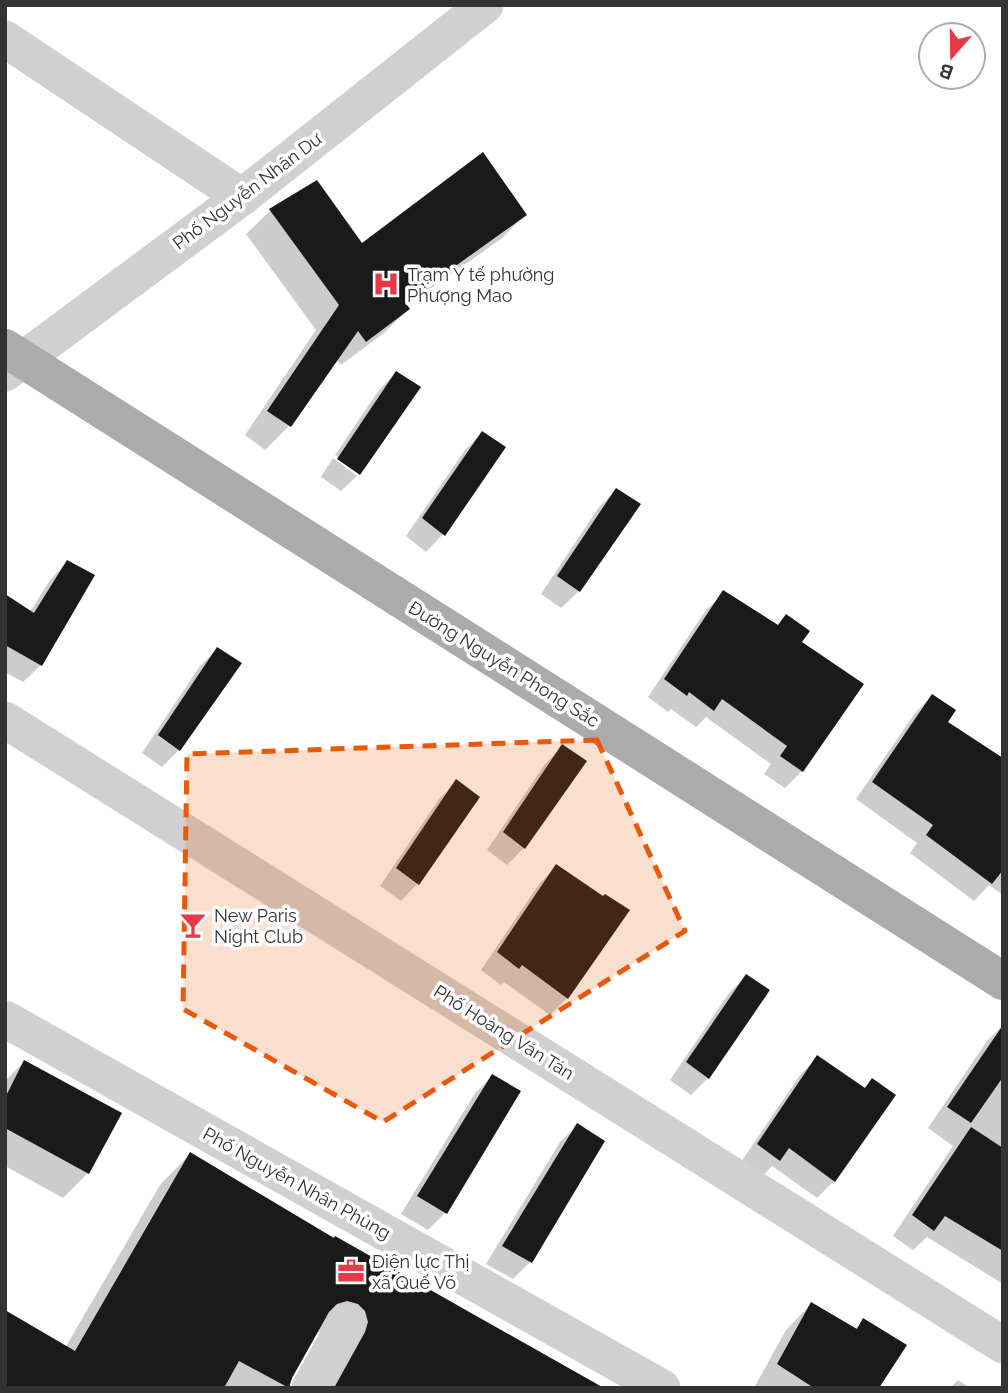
<svg xmlns="http://www.w3.org/2000/svg" width="1008" height="1393" viewBox="0 0 1008 1393" font-family="Raleway,sans-serif">
	<style>
		.shadow { fill: #0003 }
		.building { fill: #1a1a1a }
		.lines { fill: none; stroke-linecap: round; stroke-linejoin: round }
		.minor { stroke: #d0d0d0; stroke-width: 37 }
		.major { stroke: #ababab; stroke-width: 38 }
		.marked { fill: #e8590c; fill-opacity: 0.2; stroke: #e8590c; stroke-width: 5; stroke-dasharray: 14 9; stroke-linejoin: round }
		.labels { text-anchor: middle; dominant-baseline: central; stroke-width: 7; stroke-linejoin: round; paint-order: stroke }
		.street-label { font-size: 18px; fill: #333; stroke: #fff }
		.poi-label { font-size: 18px; fill: #333; stroke: #fff; text-anchor: start }
	</style>
	<rect width="100%" height="100%" fill="#fff"/>
	<g class="shadow">
		<polygon points="317,183 362,245 525,215 501,239 406,306 408,309 384,333 341,365 336,359 289,426 265,450 245,435 316,330 246,234 270,211"/>
		<polygon points="396,373 419,388 358,475 358,472 335,455 379,390"/>
		<polygon points="482,433 443,534 426,552 406,536 465,450"/>
		<polygon points="333,458 357,476 341,491 321,477"/>
		<polygon points="616,490 638,505 579,591 561,608 541,594 599,507"/>
		<polygon points="67,562 41,665 23,682 5,672 5,597 30,612 50,580"/>
		<polygon points="724,593 777,626 786,617 802,771 785,788 764,774 771,764 706,717 696,727 671,709 668,712 648,697 706,610"/>
		<polygon points="217,649 179,750 162,767 142,753 200,666"/>
		<polygon points="932,696 946,722 1003,762 1003,895 989,885 974,901 910,853 917,843 856,799 915,713"/>
		<polygon points="562,747 524,848 507,865 487,850 545,764"/>
		<polygon points="456,782 418,883 401,901 380,886 439,799"/>
		<polygon points="556,867 567,998 550,1015 504,982 501,985 481,970 539,884"/>
		<polygon points="746,976 708,1078 691,1095 670,1080 729,993"/>
		<polygon points="1003,1025 1003,1284 927,1237 913,1250 893,1236 953,1146 928,1128 987,1041"/>
		<polygon points="817,1058 863,1089 872,1080 894,1095 834,1181 817,1198 772,1166 762,1177 741,1162 800,1075"/>
		<polygon points="24,1062 88,1173 63,1198 5,1166 5,1081"/>
		<polygon points="493,1076 518,1092 445,1213 428,1230 401,1214 475,1093"/>
		<polygon points="578,1125 530,1262 513,1279 486,1264 560,1142"/>
		<polygon points="190,1154 333,1240 600,1388 322,1388 327,1334 316,1331 290,1377 287,1388 5,1388 65,1348 160,1185"/>
		<polygon points="811,1304 855,1329 864,1320 877,1388 754,1388 786,1330"/>
		<polygon points="958,1380 970,1388 950,1388"/>
	</g>
	<g class="building">
		<polygon points="483,152 527,215 405,302 410,309 366,342 358,331 291,427 267,411 339,305 269,209 317,180 362,243"/>
		<polygon points="396,371 421,387 360,475 337,459"/>
		<polygon points="482,431 506,447 445,536 422,518"/>
		<polygon points="616,488 641,504 580,592 557,576"/>
		<polygon points="67,560 95,575 42,666 5,645 5,594 34,613"/>
		<polygon points="723,590 778,625 786,614 810,631 802,642 864,684 803,772 780,756 787,746 722,699 714,711 689,692 687,696 664,679"/>
		<polygon points="217,647 242,663 180,751 158,735"/>
		<polygon points="932,694 956,710 948,722 1003,758 1003,870 992,884 926,835 933,825 872,782"/>
		<polygon points="562,744 587,761 525,849 503,832"/>
		<polygon points="456,779 480,797 419,885 396,868"/>
		<polygon points="556,864 603,896 605,894 630,910 568,999 522,965 519,969 497,952"/>
		<polygon points="746,974 770,990 709,1079 686,1062"/>
		<polygon points="1003,1025 1003,1077 971,1123 947,1107"/>
		<polygon points="817,1055 865,1088 872,1078 896,1095 835,1182 789,1148 780,1161 757,1144"/>
		<polygon points="24,1060 122,1113 89,1174 5,1128 5,1098"/>
		<polygon points="492,1074 521,1091 447,1214 417,1196"/>
		<polygon points="577,1123 605,1141 532,1263 502,1246"/>
		<polygon points="971,1127 1003,1148 1003,1251 945,1216 934,1231 912,1215"/>
		<polygon points="190,1152 334,1238 335,1236 604,1388 334,1388 365,1332 368,1322 365,1311 358,1304 347,1301 337,1304 329,1312 292,1378 289,1388 239,1361 224,1388 5,1388 5,1310 75,1351"/>
		<polygon points="811,1302 857,1329 863,1318 907,1345 879,1388 814,1388 777,1364"/>
	</g>
	<g class="lines">
		<g class="minor">
			<polyline points="5,39 242,197"/>
			<polyline points="5,373 242,197 485,5"/>
			<polyline points="5,720 1003,1345"/>
			<polyline points="5,1019 662,1388"/>
			<polyline points="310,1388 347,1322"/>
		</g>
		<polyline class="major" points="5,348 1003,981"/>
	</g>
	<path class="marked" d="M 597,740 L 685,931 L 383,1122 L 183,1009 L 187,754 Z"/>
	<defs>
		<symbol id="hospital-bare" viewBox="-9 -9 18 18"><path d="M-5-5h3v3.5h4V-5h3V5h-3V1.5h-4V5h-3Z" fill="#e63946" stroke="#fff" stroke-width="2.5" paint-order="stroke"/></symbol>
		<symbol id="bar-bare" viewBox="-9 -9 18 18"><path d="M-6-5H6L.8 .8V4.5H3.5V6h-7V4.5H-.8V.8Z" fill="#e63946" stroke="#fff" stroke-width="2.5" paint-order="stroke"/></symbol>
		<symbol id="office-bare" viewBox="-9 -9 18 18"><path d="M-6-3h4V-5.5h4V-3h4V5H-6ZM-1-4.5V-3h2v-1.5ZM-6 0V1H6V0Z" fill="#e63946" stroke="#fff" stroke-width="2.5" paint-order="stroke"/></symbol>
	</defs>
	<g fill-rule="evenodd">
		<use href="#hospital-bare" x="367" y="265" width="38" height="38"/>
		<use href="#bar-bare" x="174" y="906" width="38" height="38"/>
		<use href="#office-bare" x="332" y="1252" width="38" height="38"/>
	</g>
	<g class="labels">
		<g class="street-label">
			<text transform="translate(247 191) rotate(-37)">Phố Nguyễn Nhân Dư</text>
			<text transform="translate(504 664) rotate(32)">Đường Nguyễn Phong Sắc</text>
			<text transform="translate(504 1032) rotate(32)">Phố Hoàng Văn Tán</text>
			<text transform="translate(297 1183) rotate(29)">Phố Nguyễn Nhân Phùng</text>
		</g>
		<g class="poi-label">
			<text x="407" y="274">Trạm Y tế phường<tspan x="407" dy="21">Phượng Mao</tspan></text>
			<text x="214" y="915">New Paris<tspan x="214" dy="21">Night Club</tspan></text>
			<text x="372" y="1261">Điện lực Thị<tspan x="372" dy="21">xã Quế Võ</tspan></text>
		</g>
	</g>
	<rect width="1008" height="1393" fill="none" stroke="#333333" stroke-width="14"/>
	<g transform="translate(952 56) rotate(200)"><circle r="33" fill="#ffffff" stroke="#adadad" stroke-width="2"/>
	<path d="M0-5L12 26L0 18L-12 26Z" fill="#e63946"/>
	<text y="-10" font-size="19" font-weight="bold" text-anchor="middle" fill="#333333">B</text>
	</g>
</svg>
